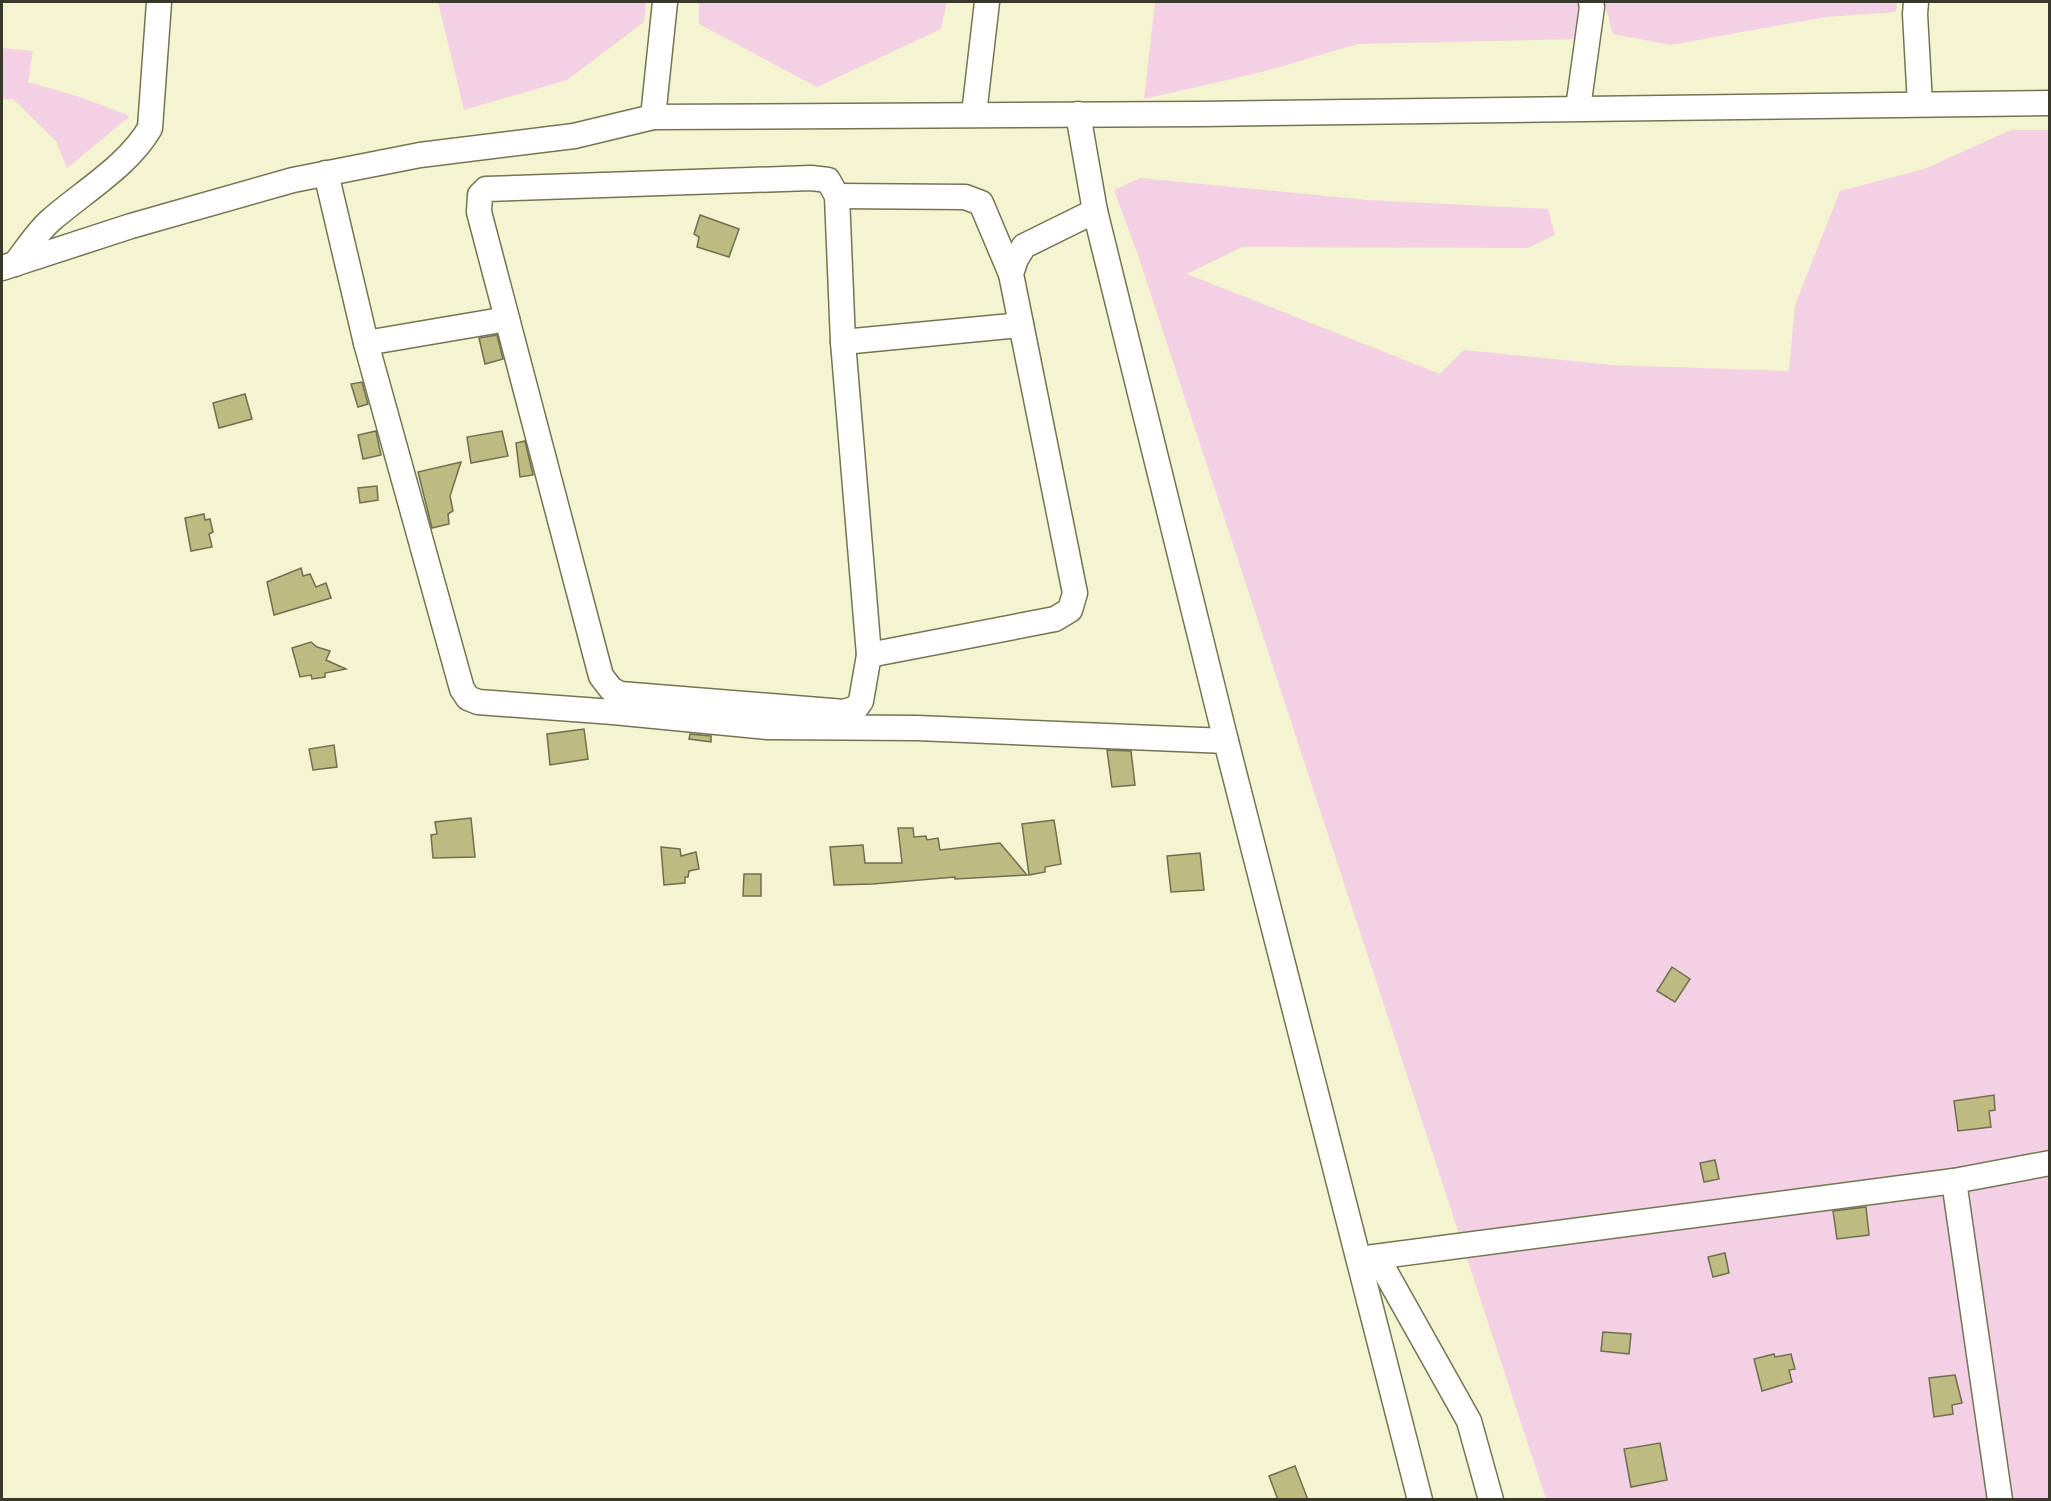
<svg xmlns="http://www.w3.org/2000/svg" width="2051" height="1501" viewBox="0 0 2051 1501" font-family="Rubik,sans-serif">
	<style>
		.green { fill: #f3d0e4 }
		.building { fill: #bdbb81; stroke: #6f6f50; stroke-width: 1.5 }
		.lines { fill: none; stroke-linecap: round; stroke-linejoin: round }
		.minor-casing { stroke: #747455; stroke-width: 27 }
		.minor { stroke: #fff; stroke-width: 24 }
	</style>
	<rect width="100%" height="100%" fill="#f4f4d1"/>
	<g class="green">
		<polygon points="438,2 646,2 644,22 567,80 464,110"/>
		<polygon points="699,2 947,2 941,29 817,87 699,24"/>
		<polygon points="1155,2 1579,2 1575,39 1358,44 1262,72 1144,99"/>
		<polygon points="1604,2 1897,2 1896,12 1826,17 1670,45 1613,34"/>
		<polygon points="2,48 33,51 28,82 80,97 130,116 67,168 56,141 13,99 2,99"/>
		<polygon points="2011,130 2049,130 2049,1499 1546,1499 1138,255 1114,190 1140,178 1368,200 1548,209 1555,235 1528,248 1242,247 1187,274 1440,374 1464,350 1612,365 1789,371 1795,305 1840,191 1924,169"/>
	</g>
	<g class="building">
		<polygon points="700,215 739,229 729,257 697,247 699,237 694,234"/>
		<polygon points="497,335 503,359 485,364 479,338"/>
		<polygon points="362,382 368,404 358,407 351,384"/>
		<polygon points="245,394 252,419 219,428 213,403"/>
		<polygon points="376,431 381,455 363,459 358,435"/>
		<polygon points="502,431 508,456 471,463 467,437"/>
		<polygon points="525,441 533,475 520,477 516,443"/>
		<polygon points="461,462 450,496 453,511 448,514 449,524 432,528 418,472"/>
		<polygon points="377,486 378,500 360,503 358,488"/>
		<polygon points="204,514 205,520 210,519 213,532 209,534 212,547 191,551 185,518"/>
		<polygon points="301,568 303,576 310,574 316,587 326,583 331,598 274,615 267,582"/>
		<polygon points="311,642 317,647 330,651 326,660 346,669 325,673 325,677 312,679 311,675 300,677 292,648"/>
		<polygon points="584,729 588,759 550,765 547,734"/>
		<polygon points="690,734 711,736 711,742 689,739"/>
		<polygon points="334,745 337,767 313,770 309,749"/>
		<polygon points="1107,750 1131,751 1135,785 1112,787"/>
		<polygon points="471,818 475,857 433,858 431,835 437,834 435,822"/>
		<polygon points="1054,820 1061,864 1045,867 1045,872 1029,875 1022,824"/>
		<polygon points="898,828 913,828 914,837 926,836 927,840 938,838 940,850 1000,843 1027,875 955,879 955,877 873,884 834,885 830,847 863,845 865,863 902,863"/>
		<polygon points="661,847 680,849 681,856 696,852 699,869 689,871 688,877 685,877 685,883 664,885"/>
		<polygon points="1200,853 1204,890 1171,892 1167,856"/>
		<polygon points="744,874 761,874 761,896 743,896"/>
		<polygon points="1672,967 1690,979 1675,1002 1657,991"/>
		<polygon points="1994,1095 1995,1110 1989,1111 1991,1127 1958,1131 1954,1101"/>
		<polygon points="1715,1160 1719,1179 1704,1182 1700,1163"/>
		<polygon points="1866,1207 1869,1235 1837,1239 1833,1211"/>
		<polygon points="1725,1253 1729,1273 1713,1277 1708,1257"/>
		<polygon points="1603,1332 1631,1334 1629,1354 1601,1351"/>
		<polygon points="1774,1354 1775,1357 1791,1354 1795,1369 1789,1370 1792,1382 1762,1391 1754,1359"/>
		<polygon points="1955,1375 1962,1403 1952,1405 1953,1414 1934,1417 1929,1378"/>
		<polygon points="1660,1443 1667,1480 1631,1487 1624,1449"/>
		<polygon points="1295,1466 1308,1500 1278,1500 1269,1476"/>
	</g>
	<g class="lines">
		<defs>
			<g id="minor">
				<polyline points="1916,2 1915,14 1920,104"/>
				<polyline points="1578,108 1592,7 1591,2"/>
				<polyline points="974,114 987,2"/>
				<polyline points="1078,114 1095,211 1226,741 1420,1500"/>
				<polyline points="653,117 665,2"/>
				<polyline points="326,173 366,343 462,689 468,698 478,702 613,712 767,727 917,728 1226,741"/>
				<polygon points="811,178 828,180 837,196 843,342 869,655 861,701 856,708 844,712 620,694 611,689 601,676 479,212 480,195 486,189"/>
				<polyline points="837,196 965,197 981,203 1011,274"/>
				<path d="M 15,264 C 26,250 37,232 51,220 C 83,192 129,165 150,128 L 159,2"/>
				<polyline points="2,268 131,226 293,180 420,155 574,136 653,117 1201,114 2050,103"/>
				<polyline points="843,342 1021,325"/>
				<polyline points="366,343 507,319"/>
				<polyline points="869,655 1055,619 1070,610 1075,593 1011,274 1016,259 1024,246 1095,211"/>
				<polyline points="1954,1181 2000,1500"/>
				<polyline points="1377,1257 1469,1421 1491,1500"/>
				<polyline points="1359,1259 1954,1181 2050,1163"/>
			</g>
		</defs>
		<use href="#minor" class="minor-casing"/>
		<use href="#minor" class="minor"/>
	</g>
	<rect width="2051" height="1501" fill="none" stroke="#39392b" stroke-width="6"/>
</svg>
